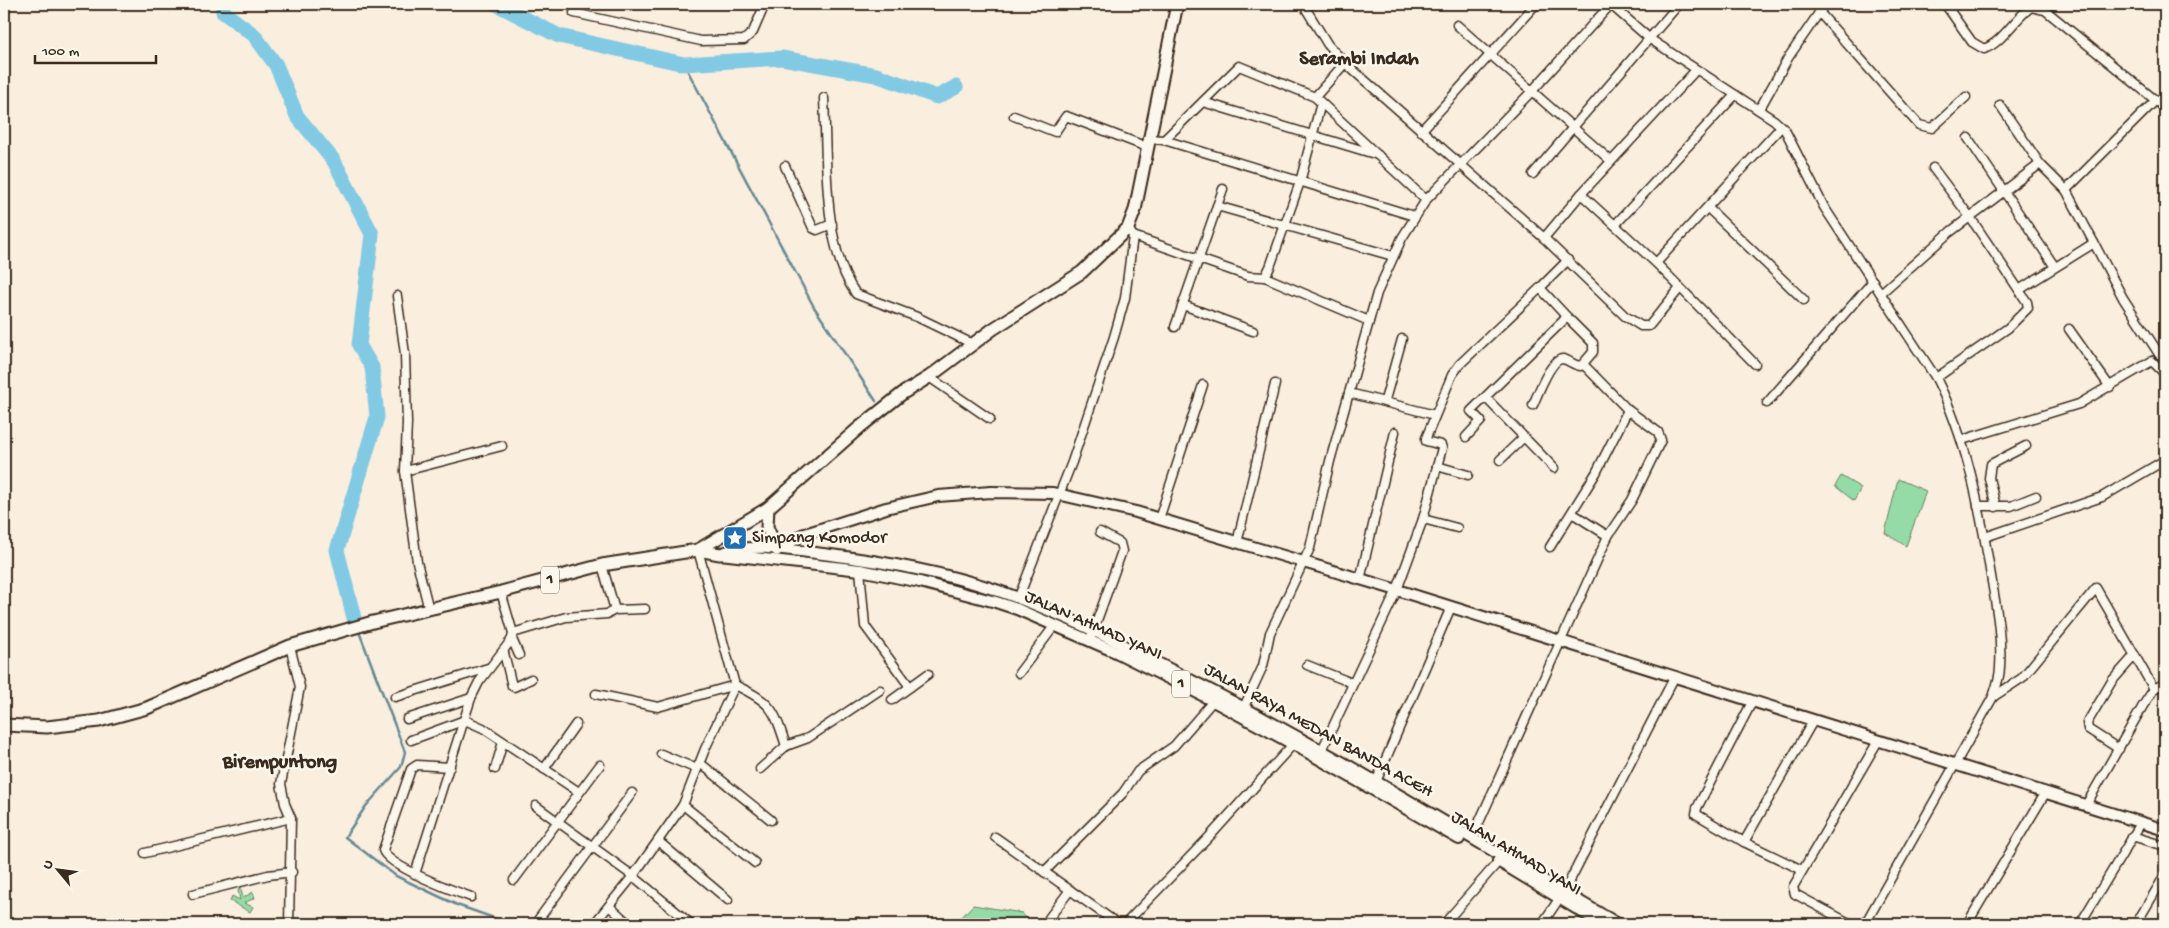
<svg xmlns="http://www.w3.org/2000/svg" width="2169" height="928" viewBox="0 0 2169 928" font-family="'Gochi Hand',sans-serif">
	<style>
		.green { fill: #95dba7; stroke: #688262 }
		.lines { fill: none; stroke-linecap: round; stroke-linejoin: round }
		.stream { stroke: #668a94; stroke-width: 2.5 }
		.river { stroke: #82cae3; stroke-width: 15 }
		.minor-casing { stroke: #3b2a1e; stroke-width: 11 }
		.major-casing { stroke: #3b2a1e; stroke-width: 14 }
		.highway-casing { stroke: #3b2a1e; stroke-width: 15 }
		.minor { stroke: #fbf7ec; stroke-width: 8 }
		.major { stroke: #fbf7ec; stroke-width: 10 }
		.highway { stroke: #fbf7ec; stroke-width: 11 }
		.labels { text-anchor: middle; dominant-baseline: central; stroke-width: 5; stroke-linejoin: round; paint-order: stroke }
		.shield { fill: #fbf7ec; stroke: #75685c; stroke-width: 1 }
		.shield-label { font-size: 16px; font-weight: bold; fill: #3b2a1e }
		.poi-label { font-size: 18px; fill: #3b2a1e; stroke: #fbf7ec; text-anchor: start }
		.street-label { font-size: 18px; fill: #3b2a1e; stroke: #fbf7ec }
		.quarter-label { font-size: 20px; font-weight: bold; fill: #3b2a1e; stroke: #fbf7ec }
	</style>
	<rect width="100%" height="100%" fill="#faeede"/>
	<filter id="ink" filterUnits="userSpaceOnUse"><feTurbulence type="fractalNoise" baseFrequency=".02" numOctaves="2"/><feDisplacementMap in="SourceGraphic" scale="10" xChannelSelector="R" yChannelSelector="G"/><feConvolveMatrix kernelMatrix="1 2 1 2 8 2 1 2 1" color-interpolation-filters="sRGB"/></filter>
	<g filter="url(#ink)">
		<g class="green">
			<polygon points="1841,476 1861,488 1854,501 1835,486"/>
			<polygon points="1898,479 1926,491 1906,546 1885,533"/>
			<polygon points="241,889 243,898 253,892 255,898 244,903 253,907 250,912 230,901 232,896 240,900 238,890"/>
			<polygon points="973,905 1022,913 1031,924 955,924"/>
		</g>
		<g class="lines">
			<g class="stream">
				<polyline points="684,64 814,307 876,401"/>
				<polyline points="354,618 356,624"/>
				<polyline points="358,629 405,752 401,767 366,806 345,837 396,876 457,905 511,924"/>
			</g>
			<g class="river">
				<polyline points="223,4 223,12 254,35 276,65 297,116 334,161 372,234 359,345 372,367 377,417 337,550 354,618"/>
				<polyline points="496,4 559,36 684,64 782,58 876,75 937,97 956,87"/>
			</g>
			<defs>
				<g id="minor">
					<polyline points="1303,4 1328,45 1345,63 1544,238 1625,316 1641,326 1649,326 1680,288"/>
					<path d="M 1610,4 L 1650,39 L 1774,120 L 1785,130 L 1824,207 L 1936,378 C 1967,440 1980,508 1991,576 C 1996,606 2002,637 2000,667 C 2000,677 1996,688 1993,697 L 1865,924"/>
					<path d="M 1945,4 L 1972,42 L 1984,49 C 2003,42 2014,19 2031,7 L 2045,10 L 2165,108"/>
					<polyline points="1819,12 1919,125 1932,128 1966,97"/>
					<polyline points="574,13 701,41 744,40 753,32 765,4"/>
					<polyline points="1457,25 1611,161"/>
					<polyline points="1315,97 1345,63"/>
					<path d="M 824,98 C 827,156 822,247 856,294 L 917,317 L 973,344"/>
					<polyline points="1203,102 1378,155"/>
					<polyline points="2000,105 2040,164 2066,190 2123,298 2159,354"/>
					<polyline points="1759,110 1788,58 1825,4"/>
					<polyline points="1014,116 1055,132 1066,116 1147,147"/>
					<polyline points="1421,131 1536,4"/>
					<polyline points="1968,138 2055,267"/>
					<polyline points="1148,139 1164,140 1414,216"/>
					<polyline points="1164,140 1239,66 1315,97 1426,200"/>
					<polyline points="785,166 813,228 817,230 832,224"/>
					<polyline points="1933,168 1970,217 2027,302 2028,308 2008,328 1936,378"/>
					<polyline points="1533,174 1679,4"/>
					<polyline points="2066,190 2155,101"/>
					<polyline points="1581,194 1656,263 1755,364"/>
					<polyline points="1217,206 1393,256"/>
					<polyline points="1708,208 1804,300"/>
					<polyline points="1615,225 1735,95"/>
					<polyline points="1133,236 1248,276 1265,277 1270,267 1300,182 1321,103"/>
					<polyline points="1544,238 1581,194 1696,70"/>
					<polyline points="1656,263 1781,127"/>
					<polyline points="1265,277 1369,321"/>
					<polyline points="1540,288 1568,260"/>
					<polyline points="2019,290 2094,243"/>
					<polyline points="1881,293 1950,232 2040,164"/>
					<polyline points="397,296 405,354 407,423 405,471 417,562 429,610"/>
					<polyline points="1183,305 1253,331"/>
					<polyline points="1175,327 1223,189"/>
					<polyline points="2069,329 2110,387"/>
					<polyline points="929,377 990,419"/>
					<polyline points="1349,393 1435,415"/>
					<polyline points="1486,398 1554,468"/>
					<polyline points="1385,400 1402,339"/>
					<polyline points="1767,403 1873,281"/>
					<path d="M 1533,405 C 1537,396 1551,358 1563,359 C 1569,360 1574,366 1581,366 L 1593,352 L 1593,343 L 1567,317"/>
					<polyline points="1962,440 2079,404 2152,361 2165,374"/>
					<polyline points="1500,460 1524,437"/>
					<polyline points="1437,466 1468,475"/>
					<polyline points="405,471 502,446"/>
					<polyline points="1978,506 2011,506 2036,496"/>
					<polyline points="1996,507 1989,478 1991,464 2026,446"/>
					<polyline points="1572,513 1608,536"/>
					<polyline points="1159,519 1203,385"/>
					<polyline points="1423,519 1457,528"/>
					<polyline points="1985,537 2102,497 2165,460"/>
					<polyline points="1237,543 1275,384"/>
					<polyline points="1550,547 1596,473 1628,410"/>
					<polyline points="602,565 615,610"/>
					<polyline points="860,570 865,626 910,687"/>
					<polyline points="1360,580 1395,432"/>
					<polyline points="1018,599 1072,462 1114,337 1125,298 1133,236 1128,228"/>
					<polyline points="513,633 566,617 607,614 615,610 645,609"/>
					<polyline points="512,639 519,655"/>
					<polyline points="1090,640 1122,551 1120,543 1100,532"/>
					<polyline points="504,653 512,686 514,687 531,679"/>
					<polyline points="1307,665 1352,683"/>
					<polyline points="1019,673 1055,625"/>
					<path d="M 596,694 L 658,707 L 735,685 C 771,702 774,708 786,746"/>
					<polyline points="395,697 488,668"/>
					<polyline points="1993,697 2022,678 2096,588 2154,689"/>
					<polyline points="892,700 928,674"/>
					<polyline points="1752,702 1697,808 1696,814 1744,842 1802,870"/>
					<polyline points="1244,707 1263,666 1270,633 1310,548 1330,461 1377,293 1402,238 1426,200 1533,90 1611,4"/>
					<polyline points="407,719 471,698"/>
					<polyline points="411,740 465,720 483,728 579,792"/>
					<polyline points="2119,749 2088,729 2087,723 2112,681 2135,655"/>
					<polyline points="1322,750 1397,590 1423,519 1442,448 1441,445 1426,441 1426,438 1452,375 1460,364 1540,288 1567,317 1471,411 1481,421 1466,437"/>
					<polyline points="661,754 697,769"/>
					<polyline points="700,763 771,820"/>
					<path d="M 450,767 L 417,765 L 411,769 L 383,850 C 387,866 454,891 471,897"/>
					<polyline points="495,769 503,742"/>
					<polyline points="544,769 576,724"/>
					<polyline points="760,769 786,746 808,738 880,690"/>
					<polyline points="1376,782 1451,607"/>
					<polyline points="683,805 755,863"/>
					<polyline points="2086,805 2144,704 2154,689 2165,683"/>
					<polyline points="536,806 633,876 691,924"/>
					<polyline points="2132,836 2165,846"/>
					<polyline points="995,837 1118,924"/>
					<polyline points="1472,838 1608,536 1632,500 1661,440 1658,432 1628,410 1583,364"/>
					<polyline points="658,841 728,900"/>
					<polyline points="1744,842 1813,721"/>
					<polyline points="145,853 291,818"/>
					<polyline points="1044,872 1123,793 1138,771 1174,746 1213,701"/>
					<polyline points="415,874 471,698 479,682 512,639 513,633 501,592"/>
					<polyline points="514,880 600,765"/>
					<polyline points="1564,892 1675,676"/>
					<polyline points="193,894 268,875 292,872"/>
					<polyline points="609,906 629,924"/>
					<polyline points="1049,918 1070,890"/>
					<polyline points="858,922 861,924"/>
					<polyline points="289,924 291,818 285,804 281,784 300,687 290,646"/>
					<polyline points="535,924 632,793"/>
					<polyline points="594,924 633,876 683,805 705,749 735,685 698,550"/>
					<polyline points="1125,924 1211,835 1296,741"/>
					<polyline points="1444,924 1498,862"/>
					<polyline points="1542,924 1559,899"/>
					<polyline points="1851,924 1795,894 1793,887 1878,741"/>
					<polyline points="1967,924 2046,792"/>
					<polyline points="2080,924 2141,823"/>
					<polyline points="2136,924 2165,875"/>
				</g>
				<g id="major">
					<polyline points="777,550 802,535 886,508 938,496 991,492 1053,493 1136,512 1397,590 2165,830"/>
					<path d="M 720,554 C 750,542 791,550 823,554 C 880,561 938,571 993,589 C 1065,613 1133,650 1200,685 C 1343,758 1479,844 1618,924"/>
					<polyline points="720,554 860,570 920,582 996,602 1017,609 1118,653 1204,696 1293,744 1459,839"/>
					<polyline points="1498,861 1602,924"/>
				</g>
				<g id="highway">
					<polyline points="768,508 767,527 777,550"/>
					<polyline points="698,550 768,508 860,427 903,393 929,377 993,329 1082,272 1128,228 1135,210 1177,4"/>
					<polyline points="4,725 47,727 99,721 147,708 290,646 373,622 501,592 602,565 698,550 720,554"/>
				</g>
			</defs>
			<use href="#minor" class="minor-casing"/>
			<use href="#major" class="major-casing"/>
			<use href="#highway" class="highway-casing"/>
			<use href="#minor" class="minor"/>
			<use href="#major" class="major"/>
			<use href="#highway" class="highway"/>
		</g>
	</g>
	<defs>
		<symbol id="sight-square" viewBox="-11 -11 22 22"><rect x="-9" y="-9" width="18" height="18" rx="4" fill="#1f6fb2" stroke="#fbf7ec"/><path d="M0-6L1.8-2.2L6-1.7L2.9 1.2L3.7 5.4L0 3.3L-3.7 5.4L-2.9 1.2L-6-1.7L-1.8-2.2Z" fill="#fff"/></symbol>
	</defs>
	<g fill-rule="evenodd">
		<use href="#sight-square" x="721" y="524" width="28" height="28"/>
	</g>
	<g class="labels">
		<g class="shield">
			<rect x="541" y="566.5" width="18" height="27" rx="4"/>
			<rect x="1172" y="670.5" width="18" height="27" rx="4"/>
		</g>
		<g class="shield-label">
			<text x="550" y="580">1</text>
			<text x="1181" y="684">1</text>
		</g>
		<g class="poi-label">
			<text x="752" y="538">Simpang Komodor</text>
		</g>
		<g class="street-label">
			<text transform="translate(1093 626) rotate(24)">JALAN AHMAD YANI</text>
			<text transform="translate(1318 731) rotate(29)">JALAN RAYA MEDAN BANDA ACEH</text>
			<text transform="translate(1516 854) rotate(31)">JALAN AHMAD YANI</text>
		</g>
		<g class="quarter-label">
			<text x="1359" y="60">Serambi Indah</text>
			<text x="280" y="763">Birempuntong</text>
		</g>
	</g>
	<rect width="2169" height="928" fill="none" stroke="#fbf7ec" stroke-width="20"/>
	<rect x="10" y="10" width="2149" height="908" fill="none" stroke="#3b2a1e" stroke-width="2" filter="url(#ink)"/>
	<g transform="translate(58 870) rotate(299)" stroke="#fbf7ec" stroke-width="4" paint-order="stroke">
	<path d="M0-4L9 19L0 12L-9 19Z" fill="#3b2a1e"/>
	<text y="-8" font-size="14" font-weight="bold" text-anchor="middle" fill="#3b2a1e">U</text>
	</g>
	<path d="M35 55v8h121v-8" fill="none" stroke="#3b2a1e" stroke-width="2.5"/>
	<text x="42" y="55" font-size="15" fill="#3b2a1e" stroke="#fbf7ec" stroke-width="4" paint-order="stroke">100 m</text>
</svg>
